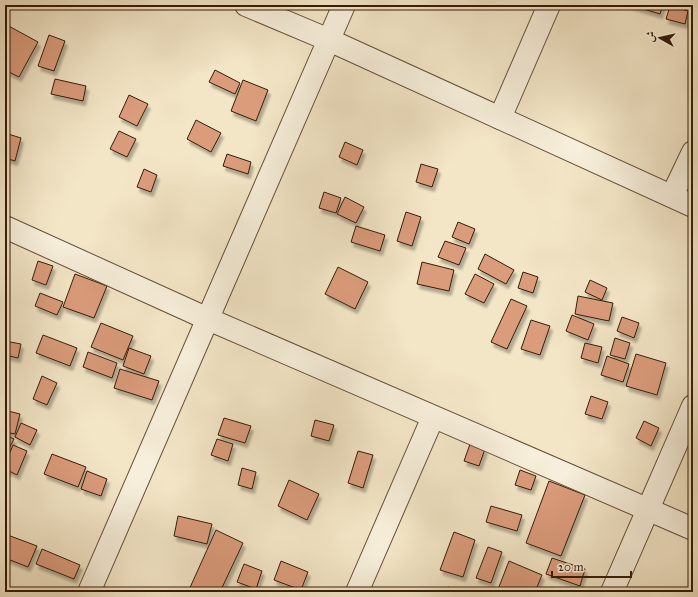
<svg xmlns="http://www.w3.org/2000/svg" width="698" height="597" viewBox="0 0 698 597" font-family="'IM FELL Great Primer',Amiri,serif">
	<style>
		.building { fill: #db9c7c; stroke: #351c06; filter: url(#shadow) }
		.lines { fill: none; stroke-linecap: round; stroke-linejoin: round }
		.minor-casing { stroke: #644e36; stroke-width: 24 }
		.minor { stroke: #f7efdb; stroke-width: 22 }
	</style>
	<defs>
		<filter id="shadow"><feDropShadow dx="2.5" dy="4.5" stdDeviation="1" flood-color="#0004"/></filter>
	</defs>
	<rect width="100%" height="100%" fill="#f3e6c7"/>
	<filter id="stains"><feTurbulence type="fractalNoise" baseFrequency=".005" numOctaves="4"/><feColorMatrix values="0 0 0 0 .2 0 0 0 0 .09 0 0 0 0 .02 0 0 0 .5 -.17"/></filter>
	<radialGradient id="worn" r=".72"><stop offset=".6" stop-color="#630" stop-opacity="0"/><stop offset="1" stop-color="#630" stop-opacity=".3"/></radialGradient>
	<g class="building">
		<polygon points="630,5 663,5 660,14"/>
		<polygon points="670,6 688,11 685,24 666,19"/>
		<polygon points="5,24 38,42 19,77 5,70"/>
		<polygon points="49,35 65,41 54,71 38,66"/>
		<polygon points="215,70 240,83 235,94 209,82"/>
		<polygon points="55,79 86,86 83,101 51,94"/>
		<polygon points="243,80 268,90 256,121 231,111"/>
		<polygon points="129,95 148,104 137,126 119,117"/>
		<polygon points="196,120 221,133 211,152 187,139"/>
		<polygon points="119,131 136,139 127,157 110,149"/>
		<polygon points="5,133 21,138 15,161 5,158"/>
		<polygon points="345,142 363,150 357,165 339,157"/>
		<polygon points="227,154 251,162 248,174 223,166"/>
		<polygon points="421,164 438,169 432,187 416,182"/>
		<polygon points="144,169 157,175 151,192 137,187"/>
		<polygon points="324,192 341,198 336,213 319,208"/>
		<polygon points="345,197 364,207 356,223 337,214"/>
		<polygon points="406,212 421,217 412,246 397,241"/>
		<polygon points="458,222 475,229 469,244 452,237"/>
		<polygon points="356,226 385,235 380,251 351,242"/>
		<polygon points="445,241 466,248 459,265 438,257"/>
		<polygon points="485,254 514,270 506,284 478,269"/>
		<polygon points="38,261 53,266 46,285 32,280"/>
		<polygon points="422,262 454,270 449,291 417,284"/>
		<polygon points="338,267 368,282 355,309 325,294"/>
		<polygon points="523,272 538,277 533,293 518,288"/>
		<polygon points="75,274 107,286 94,318 63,307"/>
		<polygon points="475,274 494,284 484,303 465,294"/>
		<polygon points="590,280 607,288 602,300 585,292"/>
		<polygon points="40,293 63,302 57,315 35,306"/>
		<polygon points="578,296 613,303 609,321 575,314"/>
		<polygon points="511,299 527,306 507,349 491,342"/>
		<polygon points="572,315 594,324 588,340 566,331"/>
		<polygon points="622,317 639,323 634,338 617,331"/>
		<polygon points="531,320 550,326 540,355 521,349"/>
		<polygon points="101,323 133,336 123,360 91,347"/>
		<polygon points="43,335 77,348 70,366 36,353"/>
		<polygon points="615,338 630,343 625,359 610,355"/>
		<polygon points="5,341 21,344 18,358 5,355"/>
		<polygon points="585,343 602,347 598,363 581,358"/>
		<polygon points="129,348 151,356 144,374 123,366"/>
		<polygon points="88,352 117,363 112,378 83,367"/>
		<polygon points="636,354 666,363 657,395 626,386"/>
		<polygon points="607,356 629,364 623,382 601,375"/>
		<polygon points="120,369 159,381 152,400 114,388"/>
		<polygon points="42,376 57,383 47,405 33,399"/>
		<polygon points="591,396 608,402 602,419 585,414"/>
		<polygon points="8,411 20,414 15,434 5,432 5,422"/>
		<polygon points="224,418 251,426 245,443 218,435"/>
		<polygon points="315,420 334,425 329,441 311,436"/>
		<polygon points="644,421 659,428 651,446 636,438"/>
		<polygon points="21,423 37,430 30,445 15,437"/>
		<polygon points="5,435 14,439 5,456"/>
		<polygon points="217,439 233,444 228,461 211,455"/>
		<polygon points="470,444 485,449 479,466 464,461"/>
		<polygon points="13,445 27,451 17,475 5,469 5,464"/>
		<polygon points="358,451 373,455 363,488 348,483"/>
		<polygon points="52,454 86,467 78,487 44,474"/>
		<polygon points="242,468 256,472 252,489 238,485"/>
		<polygon points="520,470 536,476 531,490 515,485"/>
		<polygon points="87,471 107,479 101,496 81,489"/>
		<polygon points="289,480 319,494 307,520 278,506"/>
		<polygon points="549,481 585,495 561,556 526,543"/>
		<polygon points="491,506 522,515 517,531 486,522"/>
		<polygon points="178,516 212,524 207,544 174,536"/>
		<polygon points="216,530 243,543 220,592 188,592"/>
		<polygon points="454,532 475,540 463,577 440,570"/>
		<polygon points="5,534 37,546 28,567 5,558"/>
		<polygon points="488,547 502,552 491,583 476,578"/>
		<polygon points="42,549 80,565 74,579 36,564"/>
		<polygon points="552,558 585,569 580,586 546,574"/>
		<polygon points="281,561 308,572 301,590 274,580"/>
		<polygon points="509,561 542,575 535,592 497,592"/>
		<polygon points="244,564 262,571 256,589 237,582"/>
		<polygon points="448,587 465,592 447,592"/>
	</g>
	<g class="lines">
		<defs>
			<g id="minor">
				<polyline points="246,5 329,40 693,206"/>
				<polyline points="500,118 549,5"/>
				<polyline points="672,196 693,152"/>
				<polyline points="5,227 208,319 693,529"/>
				<polyline points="89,592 344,5"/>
				<polyline points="357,592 433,417"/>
				<polyline points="612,592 693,406"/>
			</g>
		</defs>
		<use href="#minor" class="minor-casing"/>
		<use href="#minor" class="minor"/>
	</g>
	<rect width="698" height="597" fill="none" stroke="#f3e6c7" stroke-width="20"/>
	<rect x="6" y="6" width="686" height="585" fill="none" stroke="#351c06" stroke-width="2"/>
	<rect x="10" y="10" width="678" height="577" fill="none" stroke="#351c06"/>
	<g transform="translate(660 38) rotate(278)" stroke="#f7efdb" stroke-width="3" paint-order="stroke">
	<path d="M0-3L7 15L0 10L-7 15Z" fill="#351c06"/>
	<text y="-6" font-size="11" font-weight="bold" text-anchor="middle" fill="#351c06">ش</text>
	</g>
	<path d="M552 571v6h79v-6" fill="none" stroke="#351c06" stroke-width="2"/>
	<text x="558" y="571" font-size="12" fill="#351c06" stroke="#f7efdb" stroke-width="3" paint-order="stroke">20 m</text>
	<rect width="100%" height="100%" filter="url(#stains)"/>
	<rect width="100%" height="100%" fill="url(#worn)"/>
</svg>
